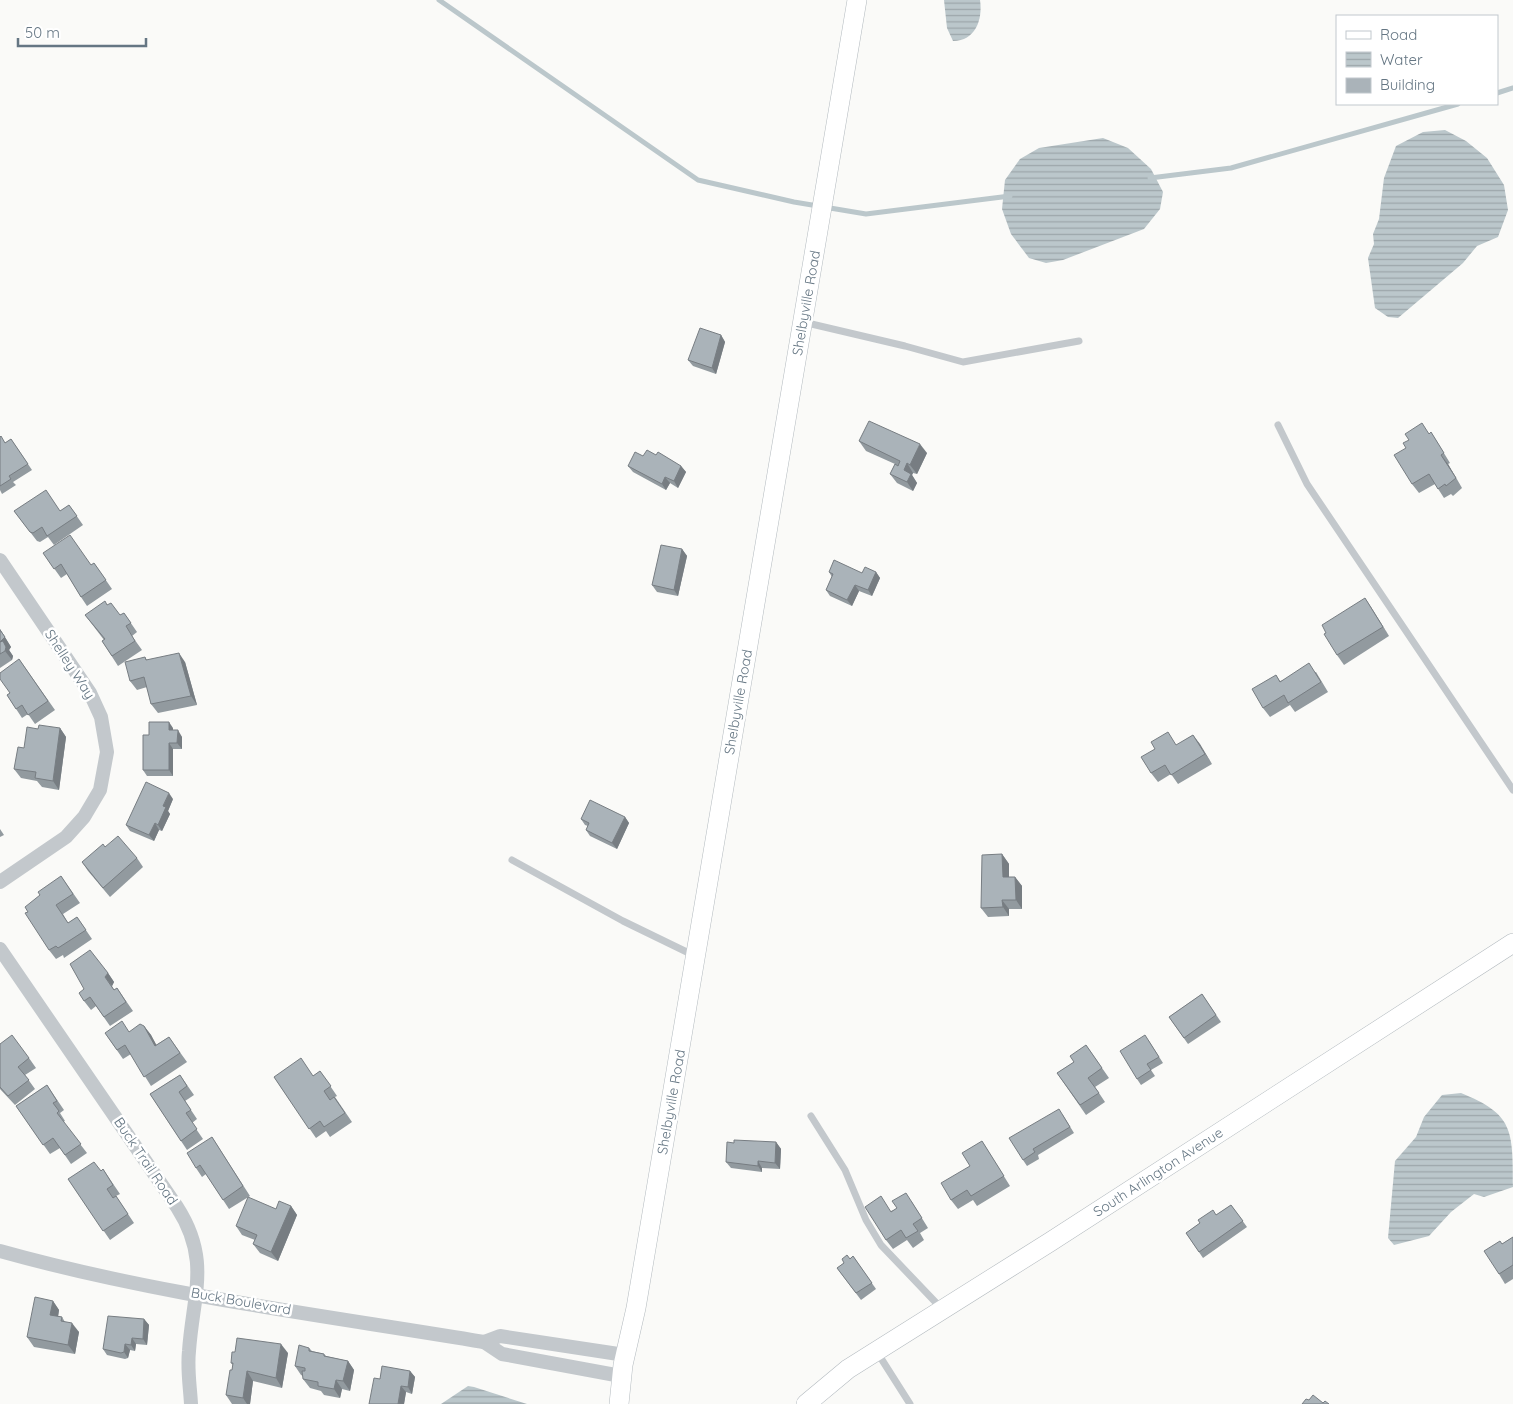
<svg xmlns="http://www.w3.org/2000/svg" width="1513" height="1404" viewBox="0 0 1513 1404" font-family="Quicksand,sans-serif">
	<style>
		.water { fill: url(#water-rules) }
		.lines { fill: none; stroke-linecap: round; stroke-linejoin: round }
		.stream { stroke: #bbc7cb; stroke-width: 5 }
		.secondary-casing { stroke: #b3babf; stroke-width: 20 }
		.service { stroke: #c3c8cc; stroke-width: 7 }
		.minor { stroke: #c3c8cc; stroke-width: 14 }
		.secondary { stroke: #fff; stroke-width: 19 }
		.wall { fill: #929a9f }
		.shaded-wall { fill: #777d82 }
		.building { fill: #aab3b9; stroke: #777d82 }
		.labels { text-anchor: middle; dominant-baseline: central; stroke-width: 5; stroke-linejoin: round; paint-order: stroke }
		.street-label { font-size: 14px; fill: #657683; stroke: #fff }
	</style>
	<defs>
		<pattern id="water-rules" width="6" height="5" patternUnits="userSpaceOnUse" patternTransform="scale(1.25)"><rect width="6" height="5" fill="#bbc7cb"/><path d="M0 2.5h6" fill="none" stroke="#9ca6aa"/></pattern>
	</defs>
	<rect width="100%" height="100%" fill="#fafaf8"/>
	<g class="water">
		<path d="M 944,0 L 980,0 C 983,20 975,41 953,41 L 947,28 Z"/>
		<polygon points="1445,130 1466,141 1487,158 1504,185 1508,210 1498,237 1477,246 1463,263 1398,318 1388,317 1375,308 1368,258 1374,244 1373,234 1379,219 1384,178 1396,146 1423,132"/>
		<polygon points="1103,138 1128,148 1151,169 1163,192 1160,209 1144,229 1063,260 1046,263 1029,258 1011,234 1002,209 1005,180 1020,159 1039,148"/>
		<path d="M 1461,1093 C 1513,1114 1513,1129 1513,1187 L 1484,1197 L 1474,1194 L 1451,1212 L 1429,1236 L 1394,1245 L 1388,1238 L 1395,1161 L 1416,1137 L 1424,1117 L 1442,1095 Z"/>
		<polygon points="468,1386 474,1387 527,1404 441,1404"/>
	</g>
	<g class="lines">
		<g class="stream">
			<polyline points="439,0 698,180 794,202 866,214 1010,196"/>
			<polyline points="1497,93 1513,88"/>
			<polyline points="1150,178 1231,168 1458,104"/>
		</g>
		<defs>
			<g id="secondary">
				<polyline points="619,1404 623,1365 636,1308 857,0"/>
				<polyline points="806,1404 848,1369 1050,1242 1513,943"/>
			</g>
		</defs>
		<use href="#secondary" class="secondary-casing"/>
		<g class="service">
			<polyline points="803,322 905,346 963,362 1079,341"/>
			<polyline points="1278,425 1307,484 1513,790"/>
			<polyline points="512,860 623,921 695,956"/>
			<polyline points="811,1116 845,1170 866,1220 881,1245 942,1309"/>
			<polyline points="877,1352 910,1404"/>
		</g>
		<g class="minor">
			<polyline points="0,560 90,693 101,717 107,752 100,790 84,817 66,837 0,882"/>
			<path d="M 0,949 L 177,1207 C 211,1260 193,1294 189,1351 C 187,1369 190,1386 191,1404"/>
			<path d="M 0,1251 C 157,1295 322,1315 484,1342"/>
			<polyline points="621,1376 502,1354 484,1342 500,1336 625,1355"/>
		</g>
		<use href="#secondary" class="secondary"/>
	</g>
	<g class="wall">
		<polygon points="721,335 725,342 716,374 693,366 688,360"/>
		<polygon points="1431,432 1450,463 1448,464 1462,488 1453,496 1451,494 1444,498 1435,484 1419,493 1412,484 1429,434"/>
		<polygon points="0,437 5,443 11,439 32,470 13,482 16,485 2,494 0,490"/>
		<polygon points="859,441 927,453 917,474 913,473 912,475 917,483 913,491 897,483 890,474 895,464 866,451"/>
		<polygon points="643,456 681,466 686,472 678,488 670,483 666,490 633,472 628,466"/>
		<polygon points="69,505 83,525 54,545 48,537 40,542 37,541 14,511 60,511"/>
		<polygon points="682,549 687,556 678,596 657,592 652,585"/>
		<polygon points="43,553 91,565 94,563 112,589 87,606 81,597 67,574 61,578"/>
		<polygon points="829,572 862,573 876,572 880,578 872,596 859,591 852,606 830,596 826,590 832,577"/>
		<polygon points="1365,598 1389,636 1344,665 1337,655"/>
		<polygon points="108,605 120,615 124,613 137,632 132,636 142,650 118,666 102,641 104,640 85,615"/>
		<polygon points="0,629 11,647 9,650 13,656 12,660 0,668"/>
		<polygon points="145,657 147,660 185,662 197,705 158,713 151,704 147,687 137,690 130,681"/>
		<polygon points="19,659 55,710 35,724 28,714 22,718 7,695 10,693"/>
		<polygon points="1316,672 1328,692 1295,712 1290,705 1270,717 1263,708 1276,675 1280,681"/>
		<polygon points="60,728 66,737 59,790 42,787 37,781 21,778 14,769 24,748 38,729"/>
		<polygon points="173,728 173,730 182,737 182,749 173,749 173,776 147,776 143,770 149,735"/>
		<polygon points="1193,735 1212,764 1178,784 1171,774 1158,782 1151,773 1177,745"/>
		<polygon points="173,799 168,811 170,814 162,831 159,830 154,841 130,831 126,825"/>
		<polygon points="625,817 629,823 617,849 590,836 586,830 588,826 585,825 581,819"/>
		<polygon points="0,829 4,835 0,837"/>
		<polygon points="105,847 137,858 143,867 110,897 88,871 82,862"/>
		<polygon points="1002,854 1009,864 1009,877 1015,877 1022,886 1022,909 1009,909 1009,916 988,917 981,908"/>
		<polygon points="61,876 80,903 63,914 68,923 77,917 92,939 64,958 63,955 56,959 49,950"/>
		<polygon points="108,973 114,982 112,986 114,990 117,988 133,1011 110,1026 96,1006 91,1010 84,1001"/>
		<polygon points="1202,994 1221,1022 1188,1044 1169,1017"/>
		<polygon points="144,1026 151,1035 156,1045 169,1037 187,1062 151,1086 131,1054 123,1059 105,1033 130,1032"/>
		<polygon points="1149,1041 1163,1063 1151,1070 1155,1076 1141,1085 1137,1079"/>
		<polygon points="0,1044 29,1058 36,1068 25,1075 35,1089 15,1105 0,1089"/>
		<polygon points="1086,1045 1109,1078 1095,1087 1105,1102 1086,1115 1057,1073 1074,1062"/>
		<polygon points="320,1071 337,1096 335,1097 352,1122 330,1137 326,1131 316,1138 274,1077 313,1076"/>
		<polygon points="180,1075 194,1095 185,1101 197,1119 192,1123 203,1139 187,1150 150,1094"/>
		<polygon points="47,1085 64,1110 60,1113 65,1121 63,1122 87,1153 71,1164 60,1148 50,1154 16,1106"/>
		<polygon points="1063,1115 1074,1133 1038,1155 1039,1159 1027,1166 1023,1160"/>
		<polygon points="212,1137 250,1196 229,1209 206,1174 202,1177 196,1168"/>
		<polygon points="982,1141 1010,1186 977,1206 973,1200 958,1209 951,1200 970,1166"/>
		<polygon points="776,1142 781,1149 780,1169 762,1168 762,1172 731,1168 726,1162"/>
		<polygon points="103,1169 120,1194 116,1196 134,1223 110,1240 68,1179 101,1171"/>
		<polygon points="912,1202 928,1228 920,1233 924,1240 913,1248 907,1240 893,1249 886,1240 891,1211"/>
		<polygon points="1231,1205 1247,1227 1203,1258 1186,1233 1200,1223 1216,1215"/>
		<polygon points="291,1206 297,1215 278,1261 260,1253 253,1244 255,1240 242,1235 236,1226 276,1209"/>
		<polygon points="1513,1237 1513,1279 1505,1284 1499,1274 1502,1244"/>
		<polygon points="853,1256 876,1289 861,1300 837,1268"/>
		<polygon points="53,1301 59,1310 58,1316 62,1317 65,1322 79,1332 75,1354 34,1347 27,1337"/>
		<polygon points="144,1319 149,1325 147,1345 136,1344 135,1351 130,1350 128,1358 125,1359 107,1355 103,1349"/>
		<polygon points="309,1348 312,1351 324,1354 326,1356 348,1361 354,1370 350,1391 342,1389 340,1398 324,1395 321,1391 310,1388 303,1379 303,1376 301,1375 295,1366"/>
		<polygon points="288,1353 282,1388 253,1381 250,1404 232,1404 226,1395 233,1365 231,1363"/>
		<polygon points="410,1371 415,1377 412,1394 406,1392 404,1404 369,1404 380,1379"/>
	</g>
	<g class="shaded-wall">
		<polygon points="721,335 725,342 716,374 712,368"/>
		<polygon points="920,444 927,453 917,474 910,465"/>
		<polygon points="1441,455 1448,464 1462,488 1456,478"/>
		<polygon points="907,463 913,473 912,475 917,483 913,491 907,482 904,470"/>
		<polygon points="681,466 686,472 678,488 674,481"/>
		<polygon points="665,477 670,483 666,490 662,484"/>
		<polygon points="682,549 687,556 678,596 674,590"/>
		<polygon points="876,572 880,578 872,596 868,590"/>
		<polygon points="855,585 859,591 852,606 847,600"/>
		<polygon points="1365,598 1371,607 1389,636 1383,627"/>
		<polygon points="0,629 11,647 9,650 13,656 12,660 5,651 0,642"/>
		<polygon points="179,653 185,662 197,705 191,696"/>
		<polygon points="169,722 173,728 173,736 169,730"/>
		<polygon points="60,728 66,737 59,790 53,781"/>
		<polygon points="178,730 182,737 182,749 177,743"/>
		<polygon points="1193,735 1200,744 1212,764 1205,754"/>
		<polygon points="169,743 173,749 173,776 169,770"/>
		<polygon points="169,793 173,799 168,811 170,814 162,831 158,825 163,806"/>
		<polygon points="625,817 629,823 617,849 612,843"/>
		<polygon points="155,823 159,830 154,841 149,835"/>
		<polygon points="1002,854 1009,864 1009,886 1003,877"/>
		<polygon points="1015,877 1022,886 1022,909 1016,900"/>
		<polygon points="1002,900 1009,909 1009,916 1003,907"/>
		<polygon points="108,973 114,982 112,986 105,977"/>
		<polygon points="144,1026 151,1035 162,1055 155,1046"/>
		<polygon points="776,1142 781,1149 780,1169 775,1163"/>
		<polygon points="758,1161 762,1168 762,1172 758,1166"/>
		<polygon points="291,1206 297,1215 278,1261 271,1252"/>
		<polygon points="53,1301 59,1310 57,1324 50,1315"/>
		<polygon points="144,1319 149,1325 147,1345 143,1339"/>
		<polygon points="72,1323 79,1332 75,1354 68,1345"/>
		<polygon points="132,1338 136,1344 135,1351 131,1345"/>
		<polygon points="125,1344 130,1350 128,1358 124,1352"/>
		<polygon points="281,1344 288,1353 282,1388 276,1378"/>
		<polygon points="348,1361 354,1370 350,1391 343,1381"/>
		<polygon points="247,1371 253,1381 250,1404 247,1404 243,1398"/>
		<polygon points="410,1371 415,1377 412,1394 408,1387"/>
		<polygon points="336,1380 342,1389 340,1398 334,1389"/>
		<polygon points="401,1386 406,1392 404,1404 398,1404"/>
	</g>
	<g class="building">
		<polygon points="700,328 721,335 712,368 688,360"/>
		<polygon points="869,421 920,444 910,465 907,463 904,470 911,474 907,482 890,474 895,464 898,466 900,461 859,441"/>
		<polygon points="1422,423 1429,434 1431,432 1444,453 1441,455 1456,478 1446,486 1445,484 1438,489 1429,474 1412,484 1394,455 1406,448 1403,443 1409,440 1405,434"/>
		<polygon points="1,436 5,443 11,439 28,464 9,476 11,479 0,486 0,437"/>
		<polygon points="647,450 656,455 658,452 681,466 674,481 665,477 662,484 628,466 635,452 643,456"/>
		<polygon points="46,490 60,511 69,505 77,516 47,536 42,527 33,533 30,532 14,511"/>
		<polygon points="70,535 91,565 94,563 106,580 81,597 61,564 54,569 43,553"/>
		<polygon points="661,545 682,549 674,590 652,585"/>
		<polygon points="834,560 862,573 865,567 876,572 868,590 855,585 847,600 826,590 833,574 829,572"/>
		<polygon points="1365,598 1383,627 1337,655 1324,634 1326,633 1322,625"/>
		<polygon points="105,601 107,605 111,603 120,615 124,613 131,623 126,626 135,641 112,656 102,641 105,639 85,615"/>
		<polygon points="0,630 5,637 0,642 3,641 6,647 5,651 0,654"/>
		<polygon points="179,653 191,696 151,704 144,677 130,681 125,662 145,657 146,660"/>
		<polygon points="19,659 48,701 28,715 22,705 16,709 7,695 10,693 0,679 0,673"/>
		<polygon points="1309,663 1321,682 1288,703 1284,695 1263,708 1252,689 1276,675 1280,682"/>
		<polygon points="149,722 169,722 169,730 178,730 177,743 169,743 169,770 143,770 143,735 149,735"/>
		<polygon points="39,725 60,728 53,781 35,778 36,772 14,769 18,747 24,748 27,727 38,729"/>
		<polygon points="1168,732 1176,745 1193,735 1205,754 1171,775 1165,765 1151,773 1141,757 1155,749 1151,742"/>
		<polygon points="146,782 169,793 163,806 166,807 158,825 155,823 149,835 126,825"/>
		<polygon points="590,800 625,817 612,843 586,830 589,823 581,819"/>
		<polygon points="118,836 137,858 103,888 82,862 103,844 105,847"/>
		<polygon points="1002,854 1003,877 1015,877 1016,900 1002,900 1003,907 981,908 982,855"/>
		<polygon points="61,876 73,894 56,905 68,923 77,917 86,930 58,948 56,946 49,950 25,913 28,912 25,907 40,895 38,892"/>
		<polygon points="90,950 108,973 105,977 114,990 117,988 126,1002 104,1017 90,997 84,1001 79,993 84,989 70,964"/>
		<polygon points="1202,994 1216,1015 1184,1038 1169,1017"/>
		<polygon points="122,1021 129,1032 140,1024 144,1026 155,1046 169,1037 180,1053 144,1077 125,1045 117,1050 105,1033"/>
		<polygon points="12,1035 29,1058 18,1067 29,1080 8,1096 0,1087 0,1044"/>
		<polygon points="1145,1035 1159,1057 1147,1064 1151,1070 1137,1079 1120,1051"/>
		<polygon points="1086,1045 1102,1068 1088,1078 1099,1093 1080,1105 1057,1073 1074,1062 1070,1056"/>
		<polygon points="301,1058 313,1076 320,1071 331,1086 324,1091 330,1100 334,1097 345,1113 324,1127 320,1121 309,1129 274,1077"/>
		<polygon points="180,1075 187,1086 179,1092 191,1110 186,1113 197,1129 181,1141 150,1094"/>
		<polygon points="47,1085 57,1101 53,1103 59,1111 57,1113 81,1144 65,1155 53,1138 43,1145 16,1106"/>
		<polygon points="1059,1109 1070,1127 1033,1149 1035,1152 1023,1160 1009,1138"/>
		<polygon points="212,1137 243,1186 223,1200 200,1165 196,1168 187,1153"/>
		<polygon points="734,1140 776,1142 775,1163 758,1161 758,1166 726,1162 727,1142 734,1143"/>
		<polygon points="982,1141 1004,1176 971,1196 967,1190 951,1200 941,1183 970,1166 962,1153"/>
		<polygon points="94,1162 101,1171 103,1169 113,1185 107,1189 113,1198 116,1196 128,1214 103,1231 68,1179"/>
		<polygon points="906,1193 922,1218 913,1224 918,1231 906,1238 901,1230 886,1240 865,1207 881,1196 891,1212 897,1208 892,1201"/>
		<polygon points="248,1197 276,1209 279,1201 291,1206 271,1252 253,1244 257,1235 236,1226"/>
		<polygon points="1231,1205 1243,1221 1199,1252 1186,1233 1200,1223 1198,1220 1213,1210 1216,1215"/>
		<polygon points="1513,1237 1513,1265 1499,1274 1484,1251 1500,1241 1502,1244"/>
		<polygon points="847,1255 850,1259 853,1256 872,1283 856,1293 837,1268 844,1263 842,1259"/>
		<polygon points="35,1297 53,1301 50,1315 62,1317 61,1321 72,1323 68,1345 27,1337"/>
		<polygon points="108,1316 144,1319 143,1339 132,1338 131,1345 125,1344 124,1352 121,1353 103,1349"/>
		<polygon points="237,1338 281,1344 276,1378 247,1371 243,1398 226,1395 230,1370 232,1370 233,1363 231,1363 232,1352 235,1352"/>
		<polygon points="299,1345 309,1348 309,1351 324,1354 324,1356 348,1361 343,1381 336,1380 334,1389 318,1386 318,1382 303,1379 302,1371 305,1371 305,1368 295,1366"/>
		<polygon points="382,1366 410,1371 408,1387 401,1386 398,1404 369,1404 374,1378 380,1379"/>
		<polygon points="1313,1395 1323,1403 1325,1401 1329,1404 1302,1404 1306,1399 1309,1400"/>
	</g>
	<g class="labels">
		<g class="street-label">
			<text transform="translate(806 303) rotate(-80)">Shelbyville Road</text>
			<text transform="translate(70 664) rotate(57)">Shelley Way</text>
			<text transform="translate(738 702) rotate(-80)">Shelbyville Road</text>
			<text transform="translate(671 1102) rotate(-80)">Shelbyville Road</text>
			<text transform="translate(146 1161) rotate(56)">Buck Trail Road</text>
			<text transform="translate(1158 1172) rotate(-33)">South Arlington Avenue</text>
			<text transform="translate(241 1301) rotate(10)">Buck Boulevard</text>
		</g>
	</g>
	<rect x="1336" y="15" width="162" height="90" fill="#ffffff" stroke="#c1c8cd"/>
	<rect x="1346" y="31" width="25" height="8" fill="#ffffff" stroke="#c1c8cd"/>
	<text x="1380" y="40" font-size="15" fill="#657683">Road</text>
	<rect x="1346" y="52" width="25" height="15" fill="url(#water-rules)" stroke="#c1c8cd"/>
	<text x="1380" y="65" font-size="15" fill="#657683">Water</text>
	<rect x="1346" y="78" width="25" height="15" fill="#aab3b9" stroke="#c1c8cd"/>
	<text x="1380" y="90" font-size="15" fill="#657683">Building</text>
	<path d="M18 38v8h128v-8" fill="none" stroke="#657683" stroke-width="2.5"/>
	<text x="25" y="38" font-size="15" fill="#657683" stroke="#ffffff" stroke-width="4" paint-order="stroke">50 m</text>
</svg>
